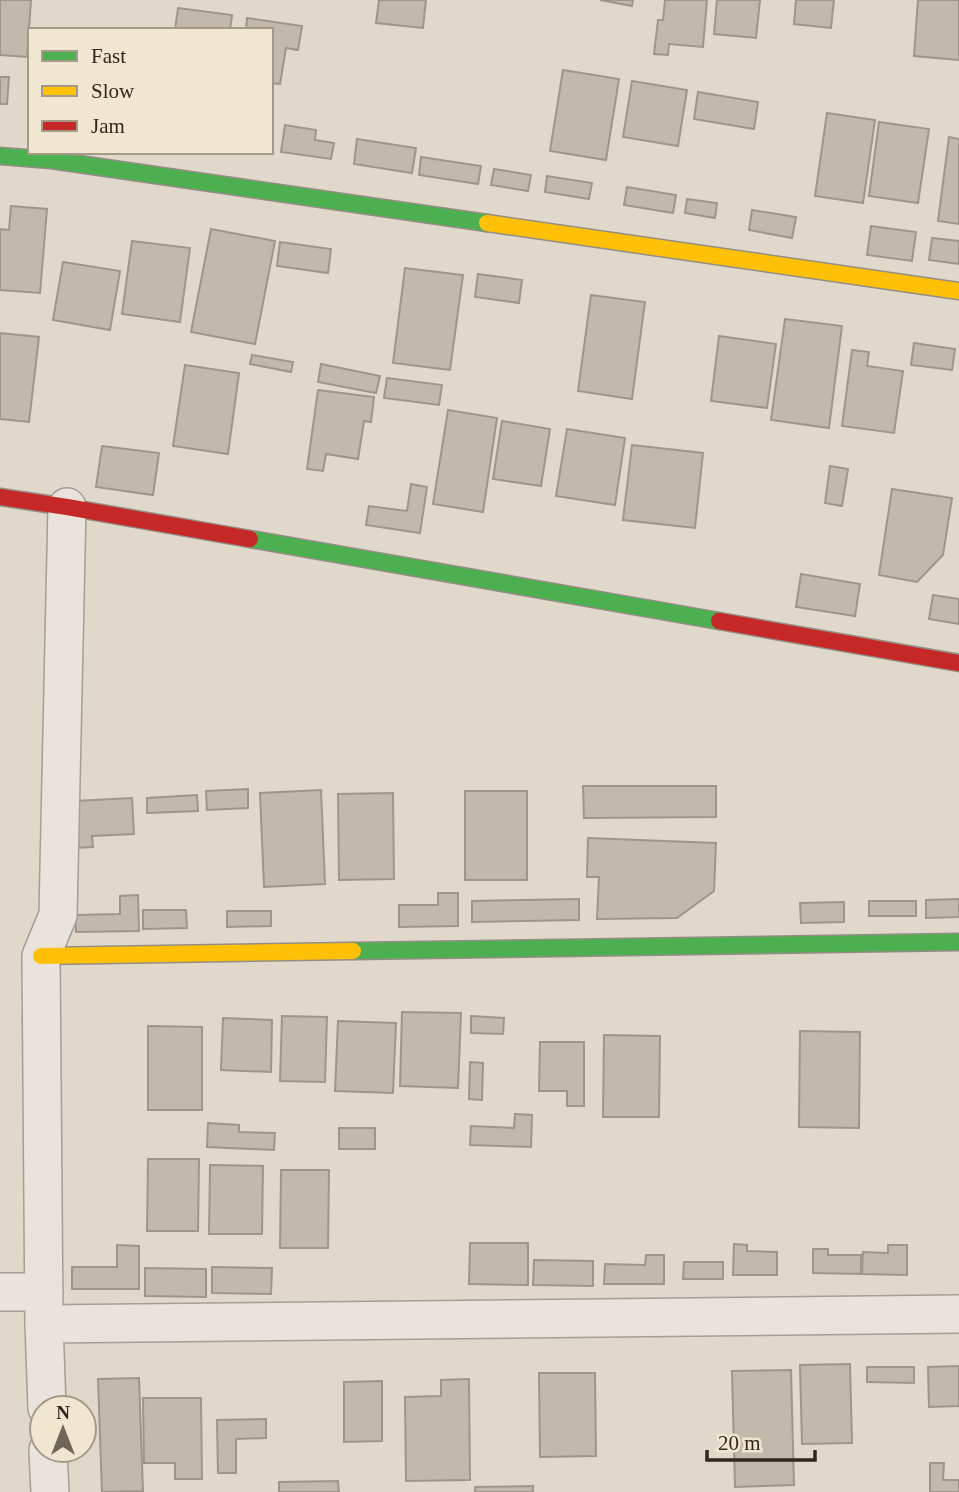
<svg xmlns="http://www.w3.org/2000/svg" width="959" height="1492" viewBox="0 0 959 1492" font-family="Georgia,serif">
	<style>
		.building { fill: #c3b8ac; stroke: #9f958b; stroke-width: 2 }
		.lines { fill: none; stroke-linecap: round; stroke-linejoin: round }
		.street-casing { stroke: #a59e94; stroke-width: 40 }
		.fast-casing { stroke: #958d84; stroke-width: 19 }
		.slow-casing { stroke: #958d84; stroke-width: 19 }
		.jam-casing { stroke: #958d84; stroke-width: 19 }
		.street { stroke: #e8e4db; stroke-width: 37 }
		.fast { stroke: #4caf50; stroke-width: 16 }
		.slow { stroke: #ffc107; stroke-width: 16 }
		.jam { stroke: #c62828; stroke-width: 16 }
	</style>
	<rect width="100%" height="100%" fill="#e0d8ca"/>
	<g class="building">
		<polygon points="0,0 31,0 27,57 0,55"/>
		<polygon points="379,0 426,0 423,28 376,23"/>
		<polygon points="600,0 633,0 632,6"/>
		<polygon points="665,0 707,0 703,47 669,44 668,55 654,54 658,20 663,20"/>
		<polygon points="717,0 760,0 756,38 714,34"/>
		<polygon points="796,0 834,0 831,28 794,24"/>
		<polygon points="918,0 959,0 959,60 914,56"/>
		<polygon points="178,8 232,15 230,30 175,30"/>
		<polygon points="247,18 302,26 298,50 286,48 280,84 271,83 271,30 246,30"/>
		<polygon points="563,70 619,79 606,160 550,151"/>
		<polygon points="0,77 9,77 7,104 0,104"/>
		<polygon points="632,81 687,90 678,146 623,137"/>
		<polygon points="698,92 758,102 754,129 694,119"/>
		<polygon points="827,113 875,120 863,203 815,196"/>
		<polygon points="879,122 929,129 918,203 869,196"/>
		<polygon points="285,125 316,130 315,140 334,143 331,159 281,152"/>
		<polygon points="949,137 959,139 959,224 938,221"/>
		<polygon points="357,139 416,148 412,173 354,164"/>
		<polygon points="421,157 481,166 478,184 419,175"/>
		<polygon points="494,169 531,175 528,191 491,185"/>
		<polygon points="547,176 592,183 589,199 545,192"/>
		<polygon points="627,187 676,195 673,213 624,205"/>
		<polygon points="687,199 717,203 715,218 685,213"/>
		<polygon points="11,206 47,209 40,293 0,290 0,229 9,230"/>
		<polygon points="752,210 796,217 792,238 749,230"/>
		<polygon points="871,226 916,232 912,261 867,255"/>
		<polygon points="211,229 275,241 255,344 191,332"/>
		<polygon points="932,238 959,241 959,264 929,260"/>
		<polygon points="132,241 190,248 180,322 122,314"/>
		<polygon points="280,242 331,249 328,273 277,266"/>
		<polygon points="63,262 120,271 110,330 53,320"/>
		<polygon points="405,268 463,275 450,370 393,363"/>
		<polygon points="478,274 522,280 519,303 475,297"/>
		<polygon points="591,295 645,302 632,399 578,391"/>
		<polygon points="785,319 842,326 829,428 771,420"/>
		<polygon points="0,333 39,337 29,422 0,419"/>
		<polygon points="719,336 776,344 767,408 711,401"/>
		<polygon points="914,343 955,349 952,370 911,365"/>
		<polygon points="852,350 869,352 867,366 903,371 894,433 842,426"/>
		<polygon points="252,355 293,362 291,372 250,364"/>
		<polygon points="321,364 380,376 376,393 318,382"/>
		<polygon points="185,365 239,373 228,454 173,446"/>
		<polygon points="387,378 442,385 439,405 384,398"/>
		<polygon points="318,390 374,397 371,422 364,421 358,459 326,454 323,471 307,469"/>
		<polygon points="448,410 497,418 483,512 433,504"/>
		<polygon points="502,421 550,429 541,486 493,479"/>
		<polygon points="567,429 625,438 615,505 556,496"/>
		<polygon points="632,445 703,453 695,528 623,520"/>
		<polygon points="102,446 159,453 153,495 96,487"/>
		<polygon points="830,466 848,469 842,506 825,503"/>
		<polygon points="411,484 427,487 420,533 366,525 369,506 407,511"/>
		<polygon points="892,489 952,498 943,555 917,582 879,575"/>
		<polygon points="801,574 860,584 855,616 796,607"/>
		<polygon points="933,595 959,599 959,624 929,619"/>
		<polygon points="583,786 716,786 716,817 584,818"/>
		<polygon points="248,789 248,808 207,810 206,791"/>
		<polygon points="321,790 325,884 264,887 260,793"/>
		<rect x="465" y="791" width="62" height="89"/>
		<polygon points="393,793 394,879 339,880 338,794"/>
		<polygon points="197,795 198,811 147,813 147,798"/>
		<polygon points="132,798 134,834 92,836 93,847 77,848 75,801"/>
		<polygon points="588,838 716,843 714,891 677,918 597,919 599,877 587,877"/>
		<polygon points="438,893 458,893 458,926 399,927 399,905 438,905"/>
		<polygon points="138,895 139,931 76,932 75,915 120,914 120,896"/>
		<polygon points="579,899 579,920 472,922 472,901"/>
		<polygon points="959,899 959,917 926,918 926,900"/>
		<rect x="869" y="901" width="47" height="15"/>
		<polygon points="844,902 844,922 801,923 800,903"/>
		<polygon points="143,910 186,910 187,928 143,929"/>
		<polygon points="227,911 271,911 271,926 227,927"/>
		<polygon points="402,1012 461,1013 458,1088 400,1086"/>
		<polygon points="282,1016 327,1017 325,1082 280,1081"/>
		<polygon points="471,1016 504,1018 503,1034 471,1033"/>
		<polygon points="223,1018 272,1020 271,1072 221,1070"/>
		<polygon points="338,1021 396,1023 393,1093 335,1091"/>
		<polygon points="148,1026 202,1027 202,1110 148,1110"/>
		<polygon points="800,1031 860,1032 859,1128 799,1127"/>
		<polygon points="604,1035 660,1036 659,1117 603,1117"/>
		<polygon points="540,1042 584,1042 584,1106 567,1106 567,1091 539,1091"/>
		<polygon points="470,1062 483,1063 482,1100 469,1099"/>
		<polygon points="515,1114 532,1115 531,1147 470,1145 471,1126 514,1128"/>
		<polygon points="208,1123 239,1125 239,1132 275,1133 274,1150 207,1147"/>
		<rect x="339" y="1128" width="36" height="21"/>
		<polygon points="148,1159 199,1159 198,1231 147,1231"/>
		<polygon points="210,1165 263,1166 262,1234 209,1234"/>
		<polygon points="281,1170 329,1170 328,1248 280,1248"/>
		<polygon points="470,1243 528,1243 528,1285 469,1284"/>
		<polygon points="734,1244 747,1245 747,1251 777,1252 777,1275 733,1275"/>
		<polygon points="117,1245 139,1246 139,1289 72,1289 72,1267 117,1267"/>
		<polygon points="888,1245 907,1245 907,1275 862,1274 863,1252 888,1253"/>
		<polygon points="813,1249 828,1249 828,1255 861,1255 861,1274 813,1273"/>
		<polygon points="646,1255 664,1255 664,1284 604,1284 605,1264 645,1265"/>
		<polygon points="534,1260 593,1261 593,1286 533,1285"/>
		<polygon points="684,1262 723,1262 723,1279 683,1279"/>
		<polygon points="212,1267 272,1268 271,1294 212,1293"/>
		<polygon points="145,1268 206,1269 206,1297 145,1296"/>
		<polygon points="850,1364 852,1443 802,1444 800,1365"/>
		<polygon points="959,1366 959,1406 929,1407 928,1367"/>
		<polygon points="867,1367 914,1367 914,1383 867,1382"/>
		<polygon points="791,1370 794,1485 735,1487 732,1371"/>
		<polygon points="539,1373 595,1373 596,1456 540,1457"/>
		<polygon points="139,1378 143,1491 102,1492 98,1379"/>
		<polygon points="469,1379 470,1480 406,1481 405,1397 441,1396 441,1380"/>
		<polygon points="382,1381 382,1441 344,1442 344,1382"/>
		<polygon points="143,1398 201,1398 202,1479 175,1479 175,1463 144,1463"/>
		<polygon points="266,1419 266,1438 236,1439 236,1473 218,1473 217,1420"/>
		<polygon points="930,1463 944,1463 943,1480 959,1480 959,1492 930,1492"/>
		<polygon points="338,1481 339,1492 279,1492 279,1482"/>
		<polygon points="533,1486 533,1492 475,1492 475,1487"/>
	</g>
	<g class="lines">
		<defs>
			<g id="street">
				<polyline points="0,1292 44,1292"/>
				<polyline points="44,1324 959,1314"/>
				<polyline points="47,1408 44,1324 41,956 58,915 67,507"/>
				<polyline points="48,1450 50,1492"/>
			</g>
			<g id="fast">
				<polyline points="0,156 51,160 487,223"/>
				<polyline points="250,539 719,621"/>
				<polyline points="353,951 959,942"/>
			</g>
			<g id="slow">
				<polyline points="487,223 959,291"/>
				<polyline points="41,956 353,951"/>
			</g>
			<g id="jam">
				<polyline points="0,497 67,507 250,539"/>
				<polyline points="719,621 959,663"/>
			</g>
		</defs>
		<use href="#street" class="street-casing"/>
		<use href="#fast" class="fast-casing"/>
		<use href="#slow" class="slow-casing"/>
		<use href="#jam" class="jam-casing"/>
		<use href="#street" class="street"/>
		<use href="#fast" class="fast"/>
		<use href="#slow" class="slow"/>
		<use href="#jam" class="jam"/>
	</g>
	<rect x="28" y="28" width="245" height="126" fill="#f1e7d1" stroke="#a59a89" stroke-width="2"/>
	<rect x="42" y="51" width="35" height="10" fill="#4caf50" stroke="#a59a89" stroke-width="2"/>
	<text x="91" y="63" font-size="21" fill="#32271e">Fast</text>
	<rect x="42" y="86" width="35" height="10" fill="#ffc107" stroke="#a59a89" stroke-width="2"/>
	<text x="91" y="98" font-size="21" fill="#32271e">Slow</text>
	<rect x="42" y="121" width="35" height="10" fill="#c62828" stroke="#a59a89" stroke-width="2"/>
	<text x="91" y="133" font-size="21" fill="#32271e">Jam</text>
	<g transform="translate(63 1429)"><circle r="33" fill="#f1e7d1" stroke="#a59a89" stroke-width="2"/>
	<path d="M0-5L12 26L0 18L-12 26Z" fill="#6f655a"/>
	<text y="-10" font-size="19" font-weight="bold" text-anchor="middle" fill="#32271e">N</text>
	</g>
	<path d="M707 1450v10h108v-10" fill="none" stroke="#32271e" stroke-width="3.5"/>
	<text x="718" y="1450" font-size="21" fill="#32271e" stroke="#f1e7d1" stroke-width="5" paint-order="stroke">20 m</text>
</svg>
